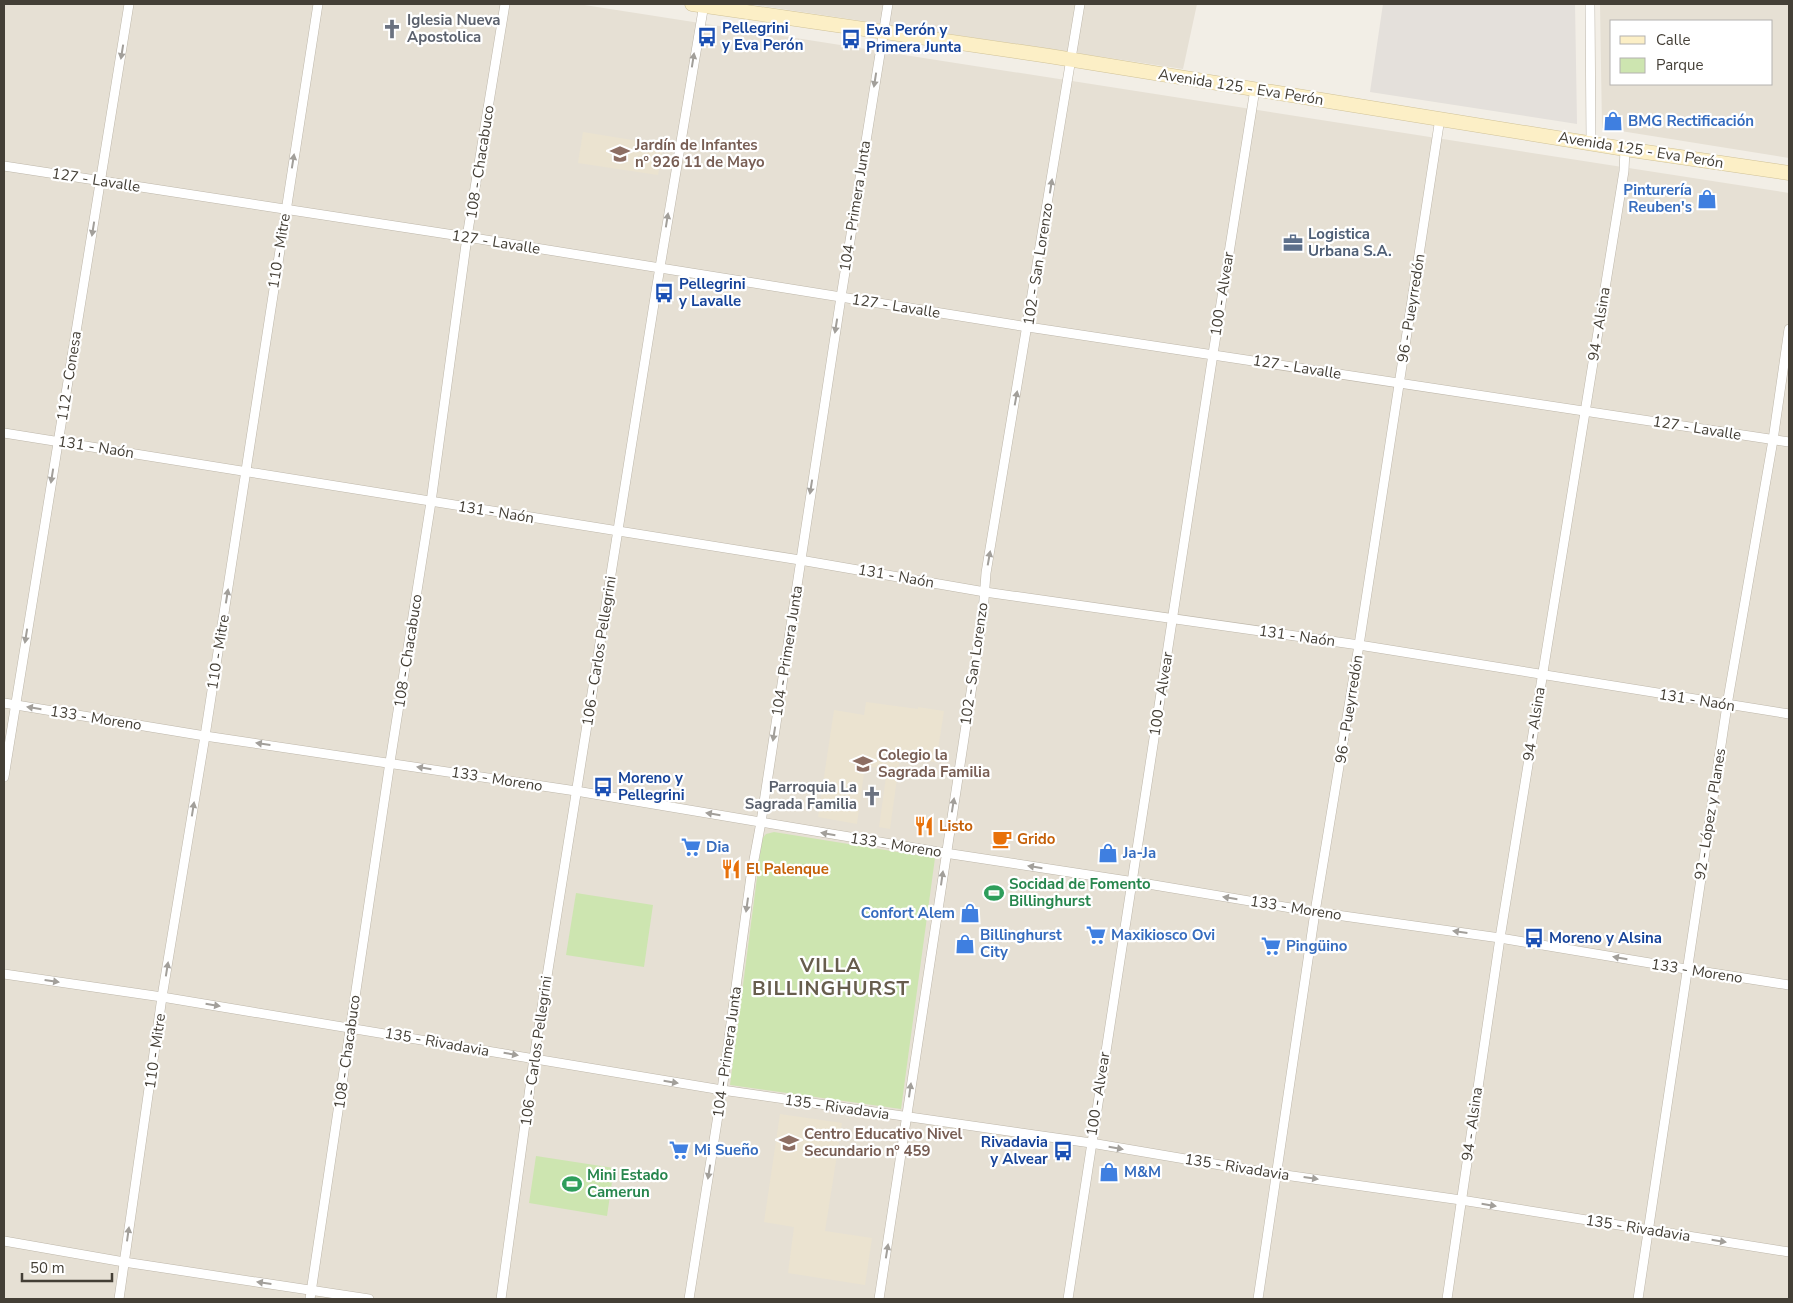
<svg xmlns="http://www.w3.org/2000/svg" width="1793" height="1303" viewBox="0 0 1793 1303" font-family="'Nunito Sans',sans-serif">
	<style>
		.residential { fill: #e6e0d4; fill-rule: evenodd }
		.industrial { fill: #e4e0db }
		.education { fill: #ebe3d0 }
		.green { fill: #cde5b0 }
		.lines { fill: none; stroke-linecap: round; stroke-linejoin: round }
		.street-casing { stroke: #bdb6a9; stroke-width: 10 }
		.secondary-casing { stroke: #d0c298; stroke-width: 15 }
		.street { stroke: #fff; stroke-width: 9 }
		.secondary { stroke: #fcefc6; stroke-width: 14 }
		.oneway { fill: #a29f9a }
		.labels { text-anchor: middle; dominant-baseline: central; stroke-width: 4.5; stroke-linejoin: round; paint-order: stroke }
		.worship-label { font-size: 15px; font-weight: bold; fill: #5b616d; stroke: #fff; text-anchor: start }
		.transit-label { font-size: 15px; font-weight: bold; fill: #164399; stroke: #fff; text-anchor: start }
		.street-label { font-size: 15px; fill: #443f36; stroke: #fff }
		.shop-label { font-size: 15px; font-weight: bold; fill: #366cbe; stroke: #fff; text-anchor: start }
		.education-label { font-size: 15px; font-weight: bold; fill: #785e54; stroke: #fff; text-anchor: start }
		.service-label { font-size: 15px; font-weight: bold; fill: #4e5e75; stroke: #fff; text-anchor: start }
		.food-label { font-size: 15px; font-weight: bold; fill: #c56008; stroke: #fff; text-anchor: start }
		.leisure-label { font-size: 15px; font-weight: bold; fill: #27864d; stroke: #fff; text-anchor: start }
		.district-label { font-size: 20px; font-weight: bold; letter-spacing: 1px; fill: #675d4d; stroke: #fff }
	</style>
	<rect width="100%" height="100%" fill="#f2eee6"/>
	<g class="residential">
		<polygon points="4,4 578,4 1789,193 1789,1299 4,1299"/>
		<polygon points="748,4 1197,4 1183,69"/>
		<path d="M 1600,4 L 1789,4 L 1789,158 L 1602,128 ZM 1772,21 L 1772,84 L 1612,84 L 1612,21 Z"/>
	</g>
	<polygon class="industrial" points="1383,4 1575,4 1577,124 1370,92"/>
	<g class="education">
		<polygon points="583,132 663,145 658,175 578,163"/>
		<polygon points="866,702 918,709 918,707 944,711 936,762 900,757 890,829 879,827 887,769 865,766 857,824 818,817 834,710 864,715"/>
		<polygon points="780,1114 842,1123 825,1231 872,1238 865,1285 788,1273 794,1227 764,1222"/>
	</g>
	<g class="green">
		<polygon points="774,832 935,858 901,1109 730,1085 762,839 766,834"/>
		<polygon points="576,893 653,905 644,967 566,955"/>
		<polygon points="536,1156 614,1168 607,1216 529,1203"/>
	</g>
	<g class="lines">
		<defs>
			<g id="street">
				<polyline points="1590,4 1591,143"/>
				<polyline points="4,166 467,237 1028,327 1789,442"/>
				<polyline points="4,433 800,560 985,592 1359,645 1789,714"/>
				<polyline points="4,703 205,736 576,791 945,853 1154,885 1315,912 1500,938 1686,969 1789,985"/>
				<polyline points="4,777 129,4"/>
				<polyline points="4,974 162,997 722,1090 1091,1143 1250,1170 1461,1200 1789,1252"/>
				<polyline points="4,1241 124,1262 369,1299"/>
				<polyline points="119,1299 162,997 205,736 318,4"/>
				<polyline points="310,1299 390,762 431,502 467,237 505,4"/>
				<polyline points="501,1299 534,1058 656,291 704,4"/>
				<polyline points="689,1299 722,1090 751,876 761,822 841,297 888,4"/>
				<polyline points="879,1299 983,613 986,573 1080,4"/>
				<polyline points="1068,1299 1213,354 1255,89"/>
				<polyline points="1258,1299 1315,912 1359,645 1440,118"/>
				<polyline points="1447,1299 1500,938 1624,171 1625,149"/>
				<polyline points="1638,1299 1727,705 1773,440 1789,329"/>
			</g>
			<polyline id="secondary" points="692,4 1049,56 1625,149 1789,173"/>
		</defs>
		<use href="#street" class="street-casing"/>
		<use href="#secondary" class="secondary-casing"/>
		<use href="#street" class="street"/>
		<use href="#secondary" class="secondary"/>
	</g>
	<defs><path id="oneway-solid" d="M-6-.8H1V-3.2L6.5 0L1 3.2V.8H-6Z" transform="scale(1.25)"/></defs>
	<g class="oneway">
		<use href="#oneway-solid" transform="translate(122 52) rotate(99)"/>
		<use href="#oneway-solid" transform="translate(693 60) rotate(-81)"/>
		<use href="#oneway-solid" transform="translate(875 80) rotate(99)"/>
		<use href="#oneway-solid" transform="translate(293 161) rotate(-81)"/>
		<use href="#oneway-solid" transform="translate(1051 186) rotate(-81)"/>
		<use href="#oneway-solid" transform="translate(667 220) rotate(-81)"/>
		<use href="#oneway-solid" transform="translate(93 229) rotate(99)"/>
		<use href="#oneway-solid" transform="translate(836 326) rotate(99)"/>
		<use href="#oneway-solid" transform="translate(1016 398) rotate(-80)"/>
		<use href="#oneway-solid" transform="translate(52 476) rotate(99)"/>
		<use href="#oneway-solid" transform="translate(811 487) rotate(99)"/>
		<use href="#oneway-solid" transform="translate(989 558) rotate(-80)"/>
		<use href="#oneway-solid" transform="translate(227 596) rotate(-81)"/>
		<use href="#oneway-solid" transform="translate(26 636) rotate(99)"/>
		<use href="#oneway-solid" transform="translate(34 708) rotate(-171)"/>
		<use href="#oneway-solid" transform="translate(774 734) rotate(99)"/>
		<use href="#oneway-solid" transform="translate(263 744) rotate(-172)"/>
		<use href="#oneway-solid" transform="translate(424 768) rotate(-171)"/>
		<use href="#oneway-solid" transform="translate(953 805) rotate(-81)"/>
		<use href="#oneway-solid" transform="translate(193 809) rotate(-81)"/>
		<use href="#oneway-solid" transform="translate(713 814) rotate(-171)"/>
		<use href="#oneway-solid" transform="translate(828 834) rotate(-170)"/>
		<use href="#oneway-solid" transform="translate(1035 867) rotate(-171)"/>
		<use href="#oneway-solid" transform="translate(942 878) rotate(-82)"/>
		<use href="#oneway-solid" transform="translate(1230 898) rotate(-171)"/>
		<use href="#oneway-solid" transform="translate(747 905) rotate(98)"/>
		<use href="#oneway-solid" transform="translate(1460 932) rotate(-172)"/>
		<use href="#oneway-solid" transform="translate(1620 958) rotate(-170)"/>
		<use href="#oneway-solid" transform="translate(167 969) rotate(-81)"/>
		<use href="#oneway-solid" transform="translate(52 981) rotate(8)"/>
		<use href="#oneway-solid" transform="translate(213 1005) rotate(9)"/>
		<use href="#oneway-solid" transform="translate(511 1054) rotate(10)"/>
		<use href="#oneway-solid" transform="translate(671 1082) rotate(9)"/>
		<use href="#oneway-solid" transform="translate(910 1090) rotate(-82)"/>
		<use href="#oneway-solid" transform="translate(1116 1148) rotate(10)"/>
		<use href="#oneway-solid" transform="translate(709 1172) rotate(99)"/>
		<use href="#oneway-solid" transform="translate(1311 1178) rotate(8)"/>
		<use href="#oneway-solid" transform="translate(1489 1205) rotate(9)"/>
		<use href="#oneway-solid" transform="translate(128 1234) rotate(-82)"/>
		<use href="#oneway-solid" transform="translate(1719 1241) rotate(9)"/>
		<use href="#oneway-solid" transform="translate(887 1251) rotate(-81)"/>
		<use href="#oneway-solid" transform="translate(264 1283) rotate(-172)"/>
	</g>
	<defs>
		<symbol id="church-bare" viewBox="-9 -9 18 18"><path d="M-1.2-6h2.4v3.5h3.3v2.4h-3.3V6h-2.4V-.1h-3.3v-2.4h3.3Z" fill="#6b7280" stroke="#fff" stroke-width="2.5" paint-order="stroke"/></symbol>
		<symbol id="bus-bare" viewBox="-9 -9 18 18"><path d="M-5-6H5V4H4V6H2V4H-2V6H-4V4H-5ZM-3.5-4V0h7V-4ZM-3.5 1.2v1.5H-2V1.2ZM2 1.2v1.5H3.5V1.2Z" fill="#1a4fb4" stroke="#fff" stroke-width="2.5" paint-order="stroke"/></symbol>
		<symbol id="shop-bare" viewBox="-9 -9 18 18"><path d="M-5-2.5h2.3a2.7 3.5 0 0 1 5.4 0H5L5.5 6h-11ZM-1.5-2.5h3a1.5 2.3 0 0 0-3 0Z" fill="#3f7fe0" stroke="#fff" stroke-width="2.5" paint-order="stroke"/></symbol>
		<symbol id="school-bare" viewBox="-9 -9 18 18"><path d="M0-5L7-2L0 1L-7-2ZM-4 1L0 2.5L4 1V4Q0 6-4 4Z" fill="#8d6e63" stroke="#fff" stroke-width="2.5" paint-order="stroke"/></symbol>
		<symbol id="office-bare" viewBox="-9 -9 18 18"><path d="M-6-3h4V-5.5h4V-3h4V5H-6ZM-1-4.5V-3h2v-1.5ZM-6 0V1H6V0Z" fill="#5c6f8a" stroke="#fff" stroke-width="2.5" paint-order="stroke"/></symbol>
		<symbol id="university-bare" viewBox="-9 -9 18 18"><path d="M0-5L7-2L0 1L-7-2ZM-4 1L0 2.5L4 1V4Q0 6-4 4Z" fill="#8d6e63" stroke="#fff" stroke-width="2.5" paint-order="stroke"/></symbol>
		<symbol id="restaurant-bare" viewBox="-9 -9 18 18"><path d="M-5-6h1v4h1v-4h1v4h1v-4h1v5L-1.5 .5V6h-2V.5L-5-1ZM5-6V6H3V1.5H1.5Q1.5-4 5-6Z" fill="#e8710a" stroke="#fff" stroke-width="2.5" paint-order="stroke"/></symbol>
		<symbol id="cafe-bare" viewBox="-9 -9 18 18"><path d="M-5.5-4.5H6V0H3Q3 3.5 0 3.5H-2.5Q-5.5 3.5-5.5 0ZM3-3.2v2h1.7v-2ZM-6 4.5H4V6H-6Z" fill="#e8710a" stroke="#fff" stroke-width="2.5" paint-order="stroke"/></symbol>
		<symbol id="supermarket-bare" viewBox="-9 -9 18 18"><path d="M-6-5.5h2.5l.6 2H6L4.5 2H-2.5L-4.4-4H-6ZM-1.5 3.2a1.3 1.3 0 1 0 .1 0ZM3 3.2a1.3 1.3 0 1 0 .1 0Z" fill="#3f7fe0" stroke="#fff" stroke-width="2.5" paint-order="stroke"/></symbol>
		<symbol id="stadium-bare" viewBox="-9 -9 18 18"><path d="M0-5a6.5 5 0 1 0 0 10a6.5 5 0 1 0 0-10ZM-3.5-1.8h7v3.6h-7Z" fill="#2e9e5b" stroke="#fff" stroke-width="2.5" paint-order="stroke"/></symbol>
	</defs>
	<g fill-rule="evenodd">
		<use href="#church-bare" x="378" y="15" width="28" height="28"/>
		<use href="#bus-bare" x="693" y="23" width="28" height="28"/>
		<use href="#bus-bare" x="837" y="25" width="28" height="28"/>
		<use href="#shop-bare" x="1599" y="107" width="28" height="28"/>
		<use href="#school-bare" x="606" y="140" width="28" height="28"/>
		<use href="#shop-bare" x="1693" y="185" width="28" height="28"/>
		<use href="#office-bare" x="1279" y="229" width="28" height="28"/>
		<use href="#bus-bare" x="650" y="279" width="28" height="28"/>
		<use href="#university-bare" x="849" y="750" width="28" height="28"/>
		<use href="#bus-bare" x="589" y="773" width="28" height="28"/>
		<use href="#church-bare" x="858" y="782" width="28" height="28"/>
		<use href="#restaurant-bare" x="910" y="812" width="28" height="28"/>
		<use href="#cafe-bare" x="988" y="825" width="28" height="28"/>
		<use href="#supermarket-bare" x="677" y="833" width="28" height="28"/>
		<use href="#shop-bare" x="1094" y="839" width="28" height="28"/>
		<use href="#restaurant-bare" x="717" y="855" width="28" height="28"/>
		<use href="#stadium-bare" x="980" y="879" width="28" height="28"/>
		<use href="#shop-bare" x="956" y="899" width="28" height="28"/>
		<use href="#supermarket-bare" x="1082" y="921" width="28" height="28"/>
		<use href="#bus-bare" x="1520" y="924" width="28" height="28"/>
		<use href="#shop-bare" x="951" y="930" width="28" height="28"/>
		<use href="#supermarket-bare" x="1257" y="932" width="28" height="28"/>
		<use href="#school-bare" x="775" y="1129" width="28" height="28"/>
		<use href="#supermarket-bare" x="665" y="1136" width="28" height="28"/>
		<use href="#bus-bare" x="1049" y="1137" width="28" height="28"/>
		<use href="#shop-bare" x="1095" y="1158" width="28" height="28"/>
		<use href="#stadium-bare" x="558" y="1170" width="28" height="28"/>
	</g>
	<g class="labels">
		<g class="worship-label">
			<text x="407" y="20">Iglesia Nueva<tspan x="407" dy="17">Apostolica</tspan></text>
			<text x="857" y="787" text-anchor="end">Parroquia La<tspan x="857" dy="17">Sagrada Familia</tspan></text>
		</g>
		<g class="transit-label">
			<text x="722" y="28">Pellegrini<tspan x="722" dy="17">y Eva Perón</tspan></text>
			<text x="866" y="30">Eva Perón y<tspan x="866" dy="17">Primera Junta</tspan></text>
			<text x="679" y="284">Pellegrini<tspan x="679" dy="17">y Lavalle</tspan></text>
			<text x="618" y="778">Moreno y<tspan x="618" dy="17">Pellegrini</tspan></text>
			<text x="1549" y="938">Moreno y Alsina</text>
			<text x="1048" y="1142" text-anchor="end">Rivadavia<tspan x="1048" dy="17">y Alvear</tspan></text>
		</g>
		<g class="street-label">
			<text transform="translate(1241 87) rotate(9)">Avenida 125 - Eva Perón</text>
			<text transform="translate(1641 150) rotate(9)">Avenida 125 - Eva Perón</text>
			<text transform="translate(480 162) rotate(-81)">108 - Chacabuco</text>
			<text transform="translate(96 180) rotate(9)">127 - Lavalle</text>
			<text transform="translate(855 206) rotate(-81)">104 - Primera Junta</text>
			<text transform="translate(496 242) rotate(9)">127 - Lavalle</text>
			<text transform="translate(279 251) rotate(-81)">110 - Mitre</text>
			<text transform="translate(1038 264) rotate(-81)">102 - San Lorenzo</text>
			<text transform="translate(1222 294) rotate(-81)">100 - Alvear</text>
			<text transform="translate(896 306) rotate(9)">127 - Lavalle</text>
			<text transform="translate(1411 308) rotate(-81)">96 - Pueyrredón</text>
			<text transform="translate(1599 324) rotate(-81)">94 - Alsina</text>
			<text transform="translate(1297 367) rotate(9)">127 - Lavalle</text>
			<text transform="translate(69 376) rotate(-81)">112 - Conesa</text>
			<text transform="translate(1697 428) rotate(9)">127 - Lavalle</text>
			<text transform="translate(96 447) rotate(9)">131 - Naón</text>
			<text transform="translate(496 512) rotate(9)">131 - Naón</text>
			<text transform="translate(896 576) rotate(10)">131 - Naón</text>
			<text transform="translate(1297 636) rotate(8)">131 - Naón</text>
			<text transform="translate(408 651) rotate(-81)">108 - Chacabuco</text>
			<text transform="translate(599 651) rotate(-81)">106 - Carlos Pellegrini</text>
			<text transform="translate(787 651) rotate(-81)">104 - Primera Junta</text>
			<text transform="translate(218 652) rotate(-81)">110 - Mitre</text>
			<text transform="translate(974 664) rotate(-82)">102 - San Lorenzo</text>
			<text transform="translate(1161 694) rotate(-81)">100 - Alvear</text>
			<text transform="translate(1697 700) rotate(9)">131 - Naón</text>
			<text transform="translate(1349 709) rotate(-81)">96 - Pueyrredón</text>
			<text transform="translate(96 718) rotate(9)">133 - Moreno</text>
			<text transform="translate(1534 724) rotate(-81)">94 - Alsina</text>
			<text transform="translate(497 779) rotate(9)">133 - Moreno</text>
			<text transform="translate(1710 814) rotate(-81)">92 - López y Planes</text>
			<text transform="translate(896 845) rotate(9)">133 - Moreno</text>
			<text transform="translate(1296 908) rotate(9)">133 - Moreno</text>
			<text transform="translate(1697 971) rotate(9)">133 - Moreno</text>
			<text transform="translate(437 1042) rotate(10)">135 - Rivadavia</text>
			<text transform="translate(155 1051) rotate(-82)">110 - Mitre</text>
			<text transform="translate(536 1051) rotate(-82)">106 - Carlos Pellegrini</text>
			<text transform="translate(347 1052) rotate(-82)">108 - Chacabuco</text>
			<text transform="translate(727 1052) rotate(-82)">104 - Primera Junta</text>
			<text transform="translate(1098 1094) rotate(-81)">100 - Alvear</text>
			<text transform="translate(837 1107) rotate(8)">135 - Rivadavia</text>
			<text transform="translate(1472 1124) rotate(-82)">94 - Alsina</text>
			<text transform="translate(1237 1167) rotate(9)">135 - Rivadavia</text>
			<text transform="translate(1638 1228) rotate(9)">135 - Rivadavia</text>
		</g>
		<g class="shop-label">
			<text x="1628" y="121">BMG Rectificación</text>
			<text x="1692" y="190" text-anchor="end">Pinturería<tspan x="1692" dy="17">Reuben's</tspan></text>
			<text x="706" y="847">Dia</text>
			<text x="1123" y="853">Ja-Ja</text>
			<text x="955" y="913" text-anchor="end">Confort Alem</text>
			<text x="980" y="935">Billinghurst<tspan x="980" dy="17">City</tspan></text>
			<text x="1111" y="935">Maxikiosco Ovi</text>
			<text x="1286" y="946">Pingüino</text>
			<text x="694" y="1150">Mi Sueño</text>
			<text x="1124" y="1172">M&amp;M</text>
		</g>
		<g class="education-label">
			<text x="635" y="145">Jardín de Infantes<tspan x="635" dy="17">nº 926 11 de Mayo</tspan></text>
			<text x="878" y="755">Colegio la<tspan x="878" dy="17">Sagrada Familia</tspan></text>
			<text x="804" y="1134">Centro Educativo Nivel<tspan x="804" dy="17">Secundario nº 459</tspan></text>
		</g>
		<g class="service-label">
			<text x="1308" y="234">Logistica<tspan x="1308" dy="17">Urbana S.A.</tspan></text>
		</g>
		<g class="food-label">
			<text x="939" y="826">Listo</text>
			<text x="1017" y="839">Grido</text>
			<text x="746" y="869">El Palenque</text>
		</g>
		<g class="leisure-label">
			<text x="1009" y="884">Socidad de Fomento<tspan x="1009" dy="17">Billinghurst</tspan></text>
			<text x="587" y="1175">Mini Estado<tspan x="587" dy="17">Camerun</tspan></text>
		</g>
		<g class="district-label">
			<text x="831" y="965">VILLA<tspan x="831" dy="23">BILLINGHURST</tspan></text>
		</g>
	</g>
	<rect width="1793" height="1303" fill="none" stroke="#443f36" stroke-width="10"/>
	<rect x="1610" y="20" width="162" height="65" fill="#ffffff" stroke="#b4b2af"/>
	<rect x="1620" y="36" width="25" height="8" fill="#fcefc6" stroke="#b4b2af"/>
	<text x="1656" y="45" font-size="15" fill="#443f36">Calle</text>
	<rect x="1620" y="58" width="25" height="15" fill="#cde5b0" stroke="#b4b2af"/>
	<text x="1656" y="70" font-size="15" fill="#443f36">Parque</text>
	<path d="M22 1273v8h90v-8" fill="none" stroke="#443f36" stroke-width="2.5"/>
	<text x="30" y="1273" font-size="15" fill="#443f36" stroke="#ffffff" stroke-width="4" paint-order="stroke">50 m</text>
</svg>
